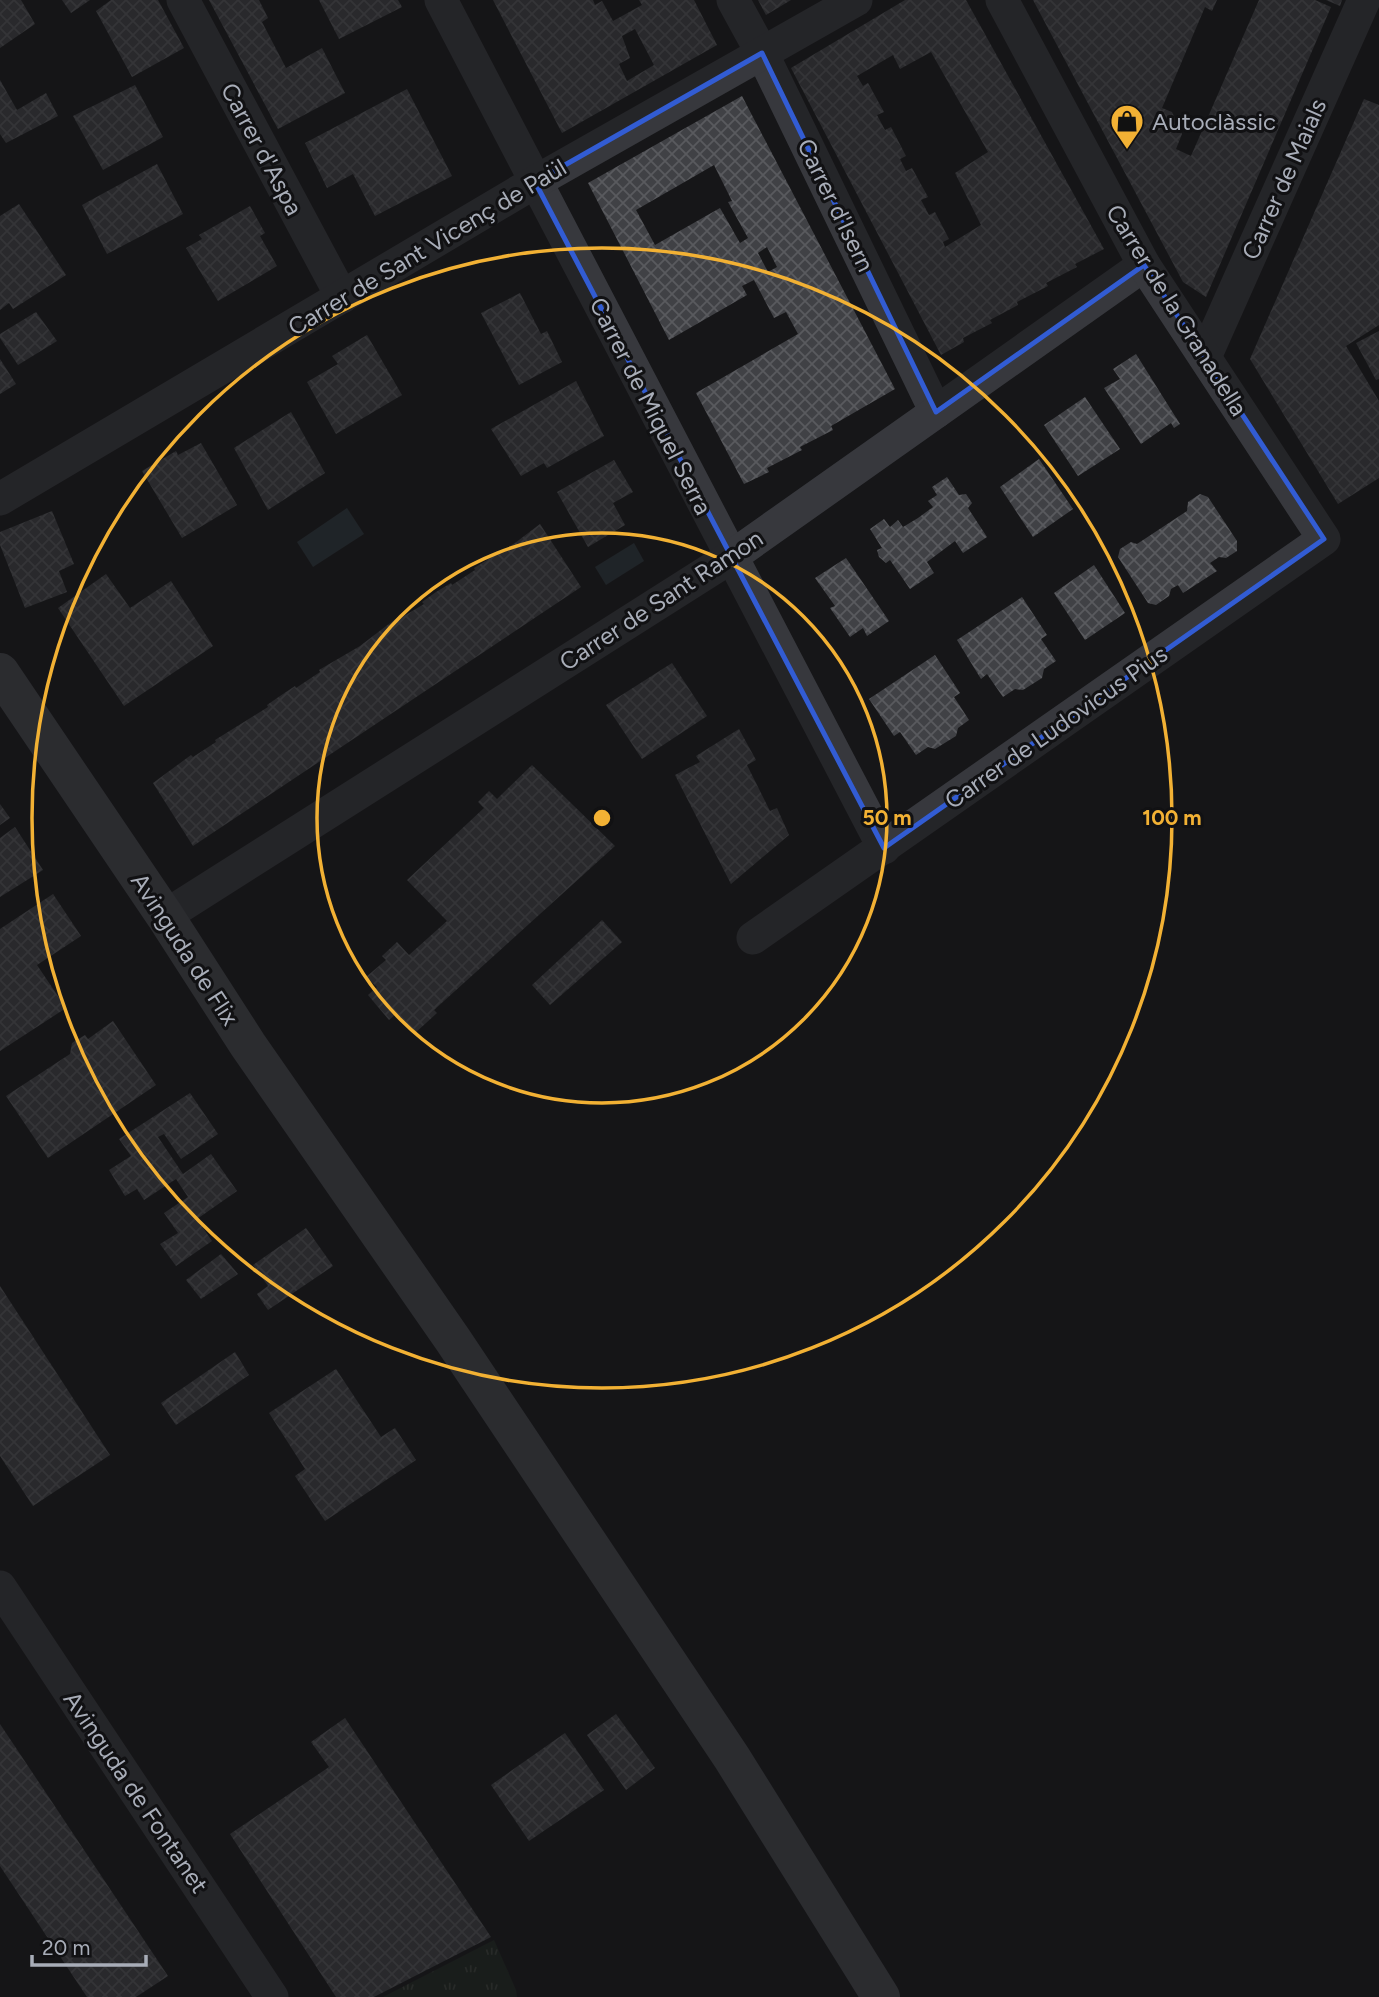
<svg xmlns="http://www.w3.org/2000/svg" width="1379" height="1997" viewBox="0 0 1379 1997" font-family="Figtree,sans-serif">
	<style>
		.grass { fill: url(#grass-tufts) }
		.water { fill: #2c353c }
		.building { fill: url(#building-cross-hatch); fill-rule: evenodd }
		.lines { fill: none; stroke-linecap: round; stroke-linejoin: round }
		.street { stroke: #37383d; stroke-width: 33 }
		.secondary { stroke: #45474d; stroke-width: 38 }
		.marked { fill: none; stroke: #325cd3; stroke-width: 5; stroke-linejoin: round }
		.ring { fill: none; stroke: #f2b134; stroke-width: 3.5 }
		.labels { text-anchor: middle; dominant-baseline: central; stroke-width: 6; stroke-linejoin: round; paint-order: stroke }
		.poi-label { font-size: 24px; fill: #a8adb8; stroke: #111113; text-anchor: start }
		.street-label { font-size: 24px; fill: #a8adb8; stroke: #111113 }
		.centre { fill: #f2b134; stroke: #111113; stroke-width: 3.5 }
		.ring-label { font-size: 21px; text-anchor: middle; font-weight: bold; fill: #f2b134; stroke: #111113; stroke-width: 6; stroke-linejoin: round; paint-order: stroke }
	</style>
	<defs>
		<pattern id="grass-tufts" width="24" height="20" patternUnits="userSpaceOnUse" patternTransform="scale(1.75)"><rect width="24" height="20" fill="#1e261f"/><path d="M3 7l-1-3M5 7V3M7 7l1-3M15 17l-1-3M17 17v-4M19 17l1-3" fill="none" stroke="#3c433d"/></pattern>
		<pattern id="building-cross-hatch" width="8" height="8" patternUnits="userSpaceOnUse" patternTransform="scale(1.75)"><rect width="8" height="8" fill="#404145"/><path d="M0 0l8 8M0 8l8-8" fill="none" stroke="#595a5e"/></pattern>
	</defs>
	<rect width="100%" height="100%" fill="#161618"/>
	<polygon class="grass" points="494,1940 516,1990 517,1997 383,1997"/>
	<g class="water">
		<polygon points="347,508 364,534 313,567 297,542"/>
		<polygon points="634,543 644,561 606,585 595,567"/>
	</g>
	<g class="building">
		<polygon points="0,0 21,0 35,24 0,48"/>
		<polygon points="62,0 90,0 71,13"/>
		<polygon points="111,0 158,0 184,48 132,77 96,11"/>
		<polygon points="209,0 259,0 268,18 262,22 286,68 322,48 345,93 278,129"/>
		<polygon points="319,0 398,0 402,7 339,39"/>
		<path d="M 493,0 L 593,0 L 595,5 L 602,1 L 613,21 L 642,5 L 639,0 L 694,0 L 717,45 L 562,133 ZM 635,29 L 654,65 L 627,81 L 619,64 L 630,58 L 622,36 Z"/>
		<polygon points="758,0 791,0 766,15"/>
		<path d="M 905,0 L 966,0 L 1104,249 L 1075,264 L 1077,267 L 1046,283 L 1048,286 L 1017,302 L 1018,305 L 990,320 L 992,323 L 963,338 L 964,342 L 941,355 L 791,68 ZM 931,52 L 988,152 L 955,173 L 981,225 L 945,247 L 943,242 L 949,239 L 935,212 L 929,215 L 921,200 L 928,197 L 912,168 L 906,171 L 900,159 L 906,156 L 891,127 L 885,130 L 877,115 L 884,112 L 868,83 L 863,86 L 857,76 L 893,55 L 900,69 Z"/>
		<polygon points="1033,0 1217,0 1212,11 1205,7 1162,108 1172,112 1182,134 1176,149 1191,156 1259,0 1315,0 1331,7 1206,297 1183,282"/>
		<polygon points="1326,0 1342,0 1340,6"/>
		<polygon points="0,80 17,110 46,93 58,116 6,143 0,134"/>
		<polygon points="135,85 163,137 103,170 73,116"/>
		<polygon points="407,89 452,176 375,216 353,174 327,188 305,143"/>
		<path d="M 742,96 L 895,389 L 831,426 L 833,430 L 800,447 L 802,450 L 767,468 L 769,472 L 744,484 L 696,393 L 798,334 L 786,312 L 774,318 L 754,280 L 742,286 L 747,295 L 669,340 L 588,183 ZM 714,165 L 732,201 L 728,202 L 748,238 L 740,243 L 720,208 L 655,245 L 636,210 ZM 767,247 L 777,267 L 768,272 L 758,253 Z"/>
		<polygon points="1364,99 1379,105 1379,325 1346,346 1379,401 1379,478 1338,504 1250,359"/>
		<polygon points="157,164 183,214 107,254 82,205"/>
		<polygon points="19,204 66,275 13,309 9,303 0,310 0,216"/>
		<polygon points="250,206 265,233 260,236 277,266 218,301 186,248 202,239 199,235"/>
		<polygon points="520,293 541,334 547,331 562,362 519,385 481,313"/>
		<polygon points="36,312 57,341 18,365 0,338 0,334"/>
		<polygon points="1379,331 1379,379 1376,380 1356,343"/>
		<polygon points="367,335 402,395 336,434 307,382 338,364 332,356"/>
		<polygon points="1136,354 1180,424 1174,428 1171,423 1141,444 1104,388 1120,379 1113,369"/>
		<polygon points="0,359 16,384 0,394"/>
		<polygon points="576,381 604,436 547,468 544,463 521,476 491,429"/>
		<polygon points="1085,397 1120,449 1078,476 1044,425"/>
		<polygon points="291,412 325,473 268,510 234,448"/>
		<polygon points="201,443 237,505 182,538 142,471 176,451 178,455"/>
		<polygon points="1039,459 1073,509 1033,537 1000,487"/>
		<polygon points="614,460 633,492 613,503 625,525 588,547 557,492"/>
		<polygon points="947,477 959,495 966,494 972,503 968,508 987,537 963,553 955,541 927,562 934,573 910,589 890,560 886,563 879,557 877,550 882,548 870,529 884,519 890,527 898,520 903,527 918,518 933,507 928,501 937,495 932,487"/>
		<polygon points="1200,494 1208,497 1237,541 1237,551 1226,558 1219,557 1210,563 1217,571 1183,593 1178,585 1171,589 1169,596 1156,605 1148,603 1118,557 1120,549 1131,542 1137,544 1187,511 1188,502"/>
		<polygon points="52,511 74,564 59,571 67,592 25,608 0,545 0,532"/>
		<polygon points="540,524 581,587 193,846 153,783 191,755 193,757 216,742 215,740 268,707 267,705 280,696 295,686 296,688 320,672 319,670 360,646 398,617 399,619 424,604 422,602 436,592 451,583 452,585 475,570 474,568 515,543"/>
		<polygon points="846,558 889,621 867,636 863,628 850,637 830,608 835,606 815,578"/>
		<polygon points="1094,565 1125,613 1085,640 1054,593"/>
		<polygon points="106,574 130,608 171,581 213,646 124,706 58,608"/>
		<polygon points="1022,597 1047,635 1041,639 1056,661 1044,669 1042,678 1023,690 1015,689 1003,697 987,674 981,679 957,640"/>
		<polygon points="935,655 960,693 954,697 969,720 958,728 956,736 935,749 928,747 916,755 900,732 894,736 869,699"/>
		<polygon points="672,663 707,716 642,759 606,705"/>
		<polygon points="739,729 756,760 747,765 770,811 777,808 789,835 731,884 675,775 700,762 696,756"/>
		<polygon points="532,765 615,846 434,1010 437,1013 414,1034 396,1014 389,1020 368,995 377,987 366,977 386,960 382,956 397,942 409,955 447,921 407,880 484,808 478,802 489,791 497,799"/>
		<polygon points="0,804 10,818 0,825"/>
		<polygon points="15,827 43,870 0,897 0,838"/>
		<polygon points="53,894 81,936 37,965 66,1008 0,1051 0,929"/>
		<polygon points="602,920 622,942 550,1005 532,985"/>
		<polygon points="113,1021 156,1085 48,1158 6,1096 70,1054 72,1043 85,1035 88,1039"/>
		<polygon points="190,1093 218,1134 181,1159 164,1134 158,1137 183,1174 211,1154 237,1191 197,1219 212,1241 176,1266 160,1244 178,1233 164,1213 188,1197 176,1179 144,1200 137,1189 125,1196 109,1170 131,1156 119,1139"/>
		<polygon points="306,1228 333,1266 268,1310 257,1294 268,1286 253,1265"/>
		<polygon points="221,1254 238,1274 201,1299 186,1280"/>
		<polygon points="0,1286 110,1455 33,1506 0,1456"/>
		<polygon points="235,1352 249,1375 176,1425 161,1403"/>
		<polygon points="336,1369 381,1437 395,1428 416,1460 325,1521 295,1476 305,1469 269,1413"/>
		<polygon points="616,1714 655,1768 626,1790 587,1735"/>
		<polygon points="345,1718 491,1937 374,1997 336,1997 230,1834 329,1767 311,1742"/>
		<polygon points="0,1724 168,1976 136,1997 87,1997 0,1866"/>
		<polygon points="565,1733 604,1790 529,1841 491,1785"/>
	</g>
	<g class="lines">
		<g class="street">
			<polyline points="183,0 342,297"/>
			<polyline points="441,0 884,848"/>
			<polyline points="733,0 762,53 936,412"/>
			<polyline points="1205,357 1364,0"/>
			<polyline points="0,499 535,182 856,0"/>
			<polyline points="165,916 731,557 1144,265"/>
			<polyline points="753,938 1324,539 1144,265 1002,0"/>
			<polyline points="0,1587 272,1997"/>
		</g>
		<polyline class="secondary" points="0,672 165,916 248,1045 453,1340 732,1758 881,1997"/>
	</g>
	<path d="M0 0H1379V1997H0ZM 762,53 L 936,412 L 1144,265 L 1324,539 L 884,848 L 535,182 Z" fill="#161618" fill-opacity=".55" fill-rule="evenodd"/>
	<path class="marked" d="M 762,53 L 936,412 L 1144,265 L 1324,539 L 884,848 L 535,182 Z"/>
	<g class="ring">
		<circle cx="602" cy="818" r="285"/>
		<circle cx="602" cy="818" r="570"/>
	</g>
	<defs>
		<symbol id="shop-pin" viewBox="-11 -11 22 30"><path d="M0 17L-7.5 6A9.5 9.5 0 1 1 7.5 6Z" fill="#f2b134" stroke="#111113"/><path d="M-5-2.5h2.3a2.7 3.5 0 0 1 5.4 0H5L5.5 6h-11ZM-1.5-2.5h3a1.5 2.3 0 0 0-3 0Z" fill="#111"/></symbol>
	</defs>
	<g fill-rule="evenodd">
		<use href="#shop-pin" x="1108" y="102" width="38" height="52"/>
	</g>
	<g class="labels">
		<g class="poi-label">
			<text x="1152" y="121">Autoclàssic</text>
		</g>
		<g class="street-label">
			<text transform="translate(262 149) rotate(62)">Carrer d'Aspa</text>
			<text transform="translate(1284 179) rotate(-66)">Carrer de Maials</text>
			<text transform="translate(836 205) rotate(64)">Carrer d'Isern</text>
			<text transform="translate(427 247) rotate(-31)">Carrer de Sant Vicenç de Paül</text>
			<text transform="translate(1177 310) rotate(58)">Carrer de la Granadella</text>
			<text transform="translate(651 406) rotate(63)">Carrer de Miquel Serra</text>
			<text transform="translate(661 600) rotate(-33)">Carrer de Sant Ramon</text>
			<text transform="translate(1056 727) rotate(-35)">Carrer de Ludovicus Pius</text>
			<text transform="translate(185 949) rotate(57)">Avinguda de Flix</text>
			<text transform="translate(136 1792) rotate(56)">Avinguda de Fontanet</text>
		</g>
	</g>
	<circle cx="602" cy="818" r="10" class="centre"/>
	<g class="ring-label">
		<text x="887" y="825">50 m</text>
		<text x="1172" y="825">100 m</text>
	</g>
	<path d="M32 1955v10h114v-10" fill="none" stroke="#a8adb8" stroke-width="3.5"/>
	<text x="42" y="1955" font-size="21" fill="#a8adb8" stroke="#111113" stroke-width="5" paint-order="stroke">20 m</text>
</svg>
